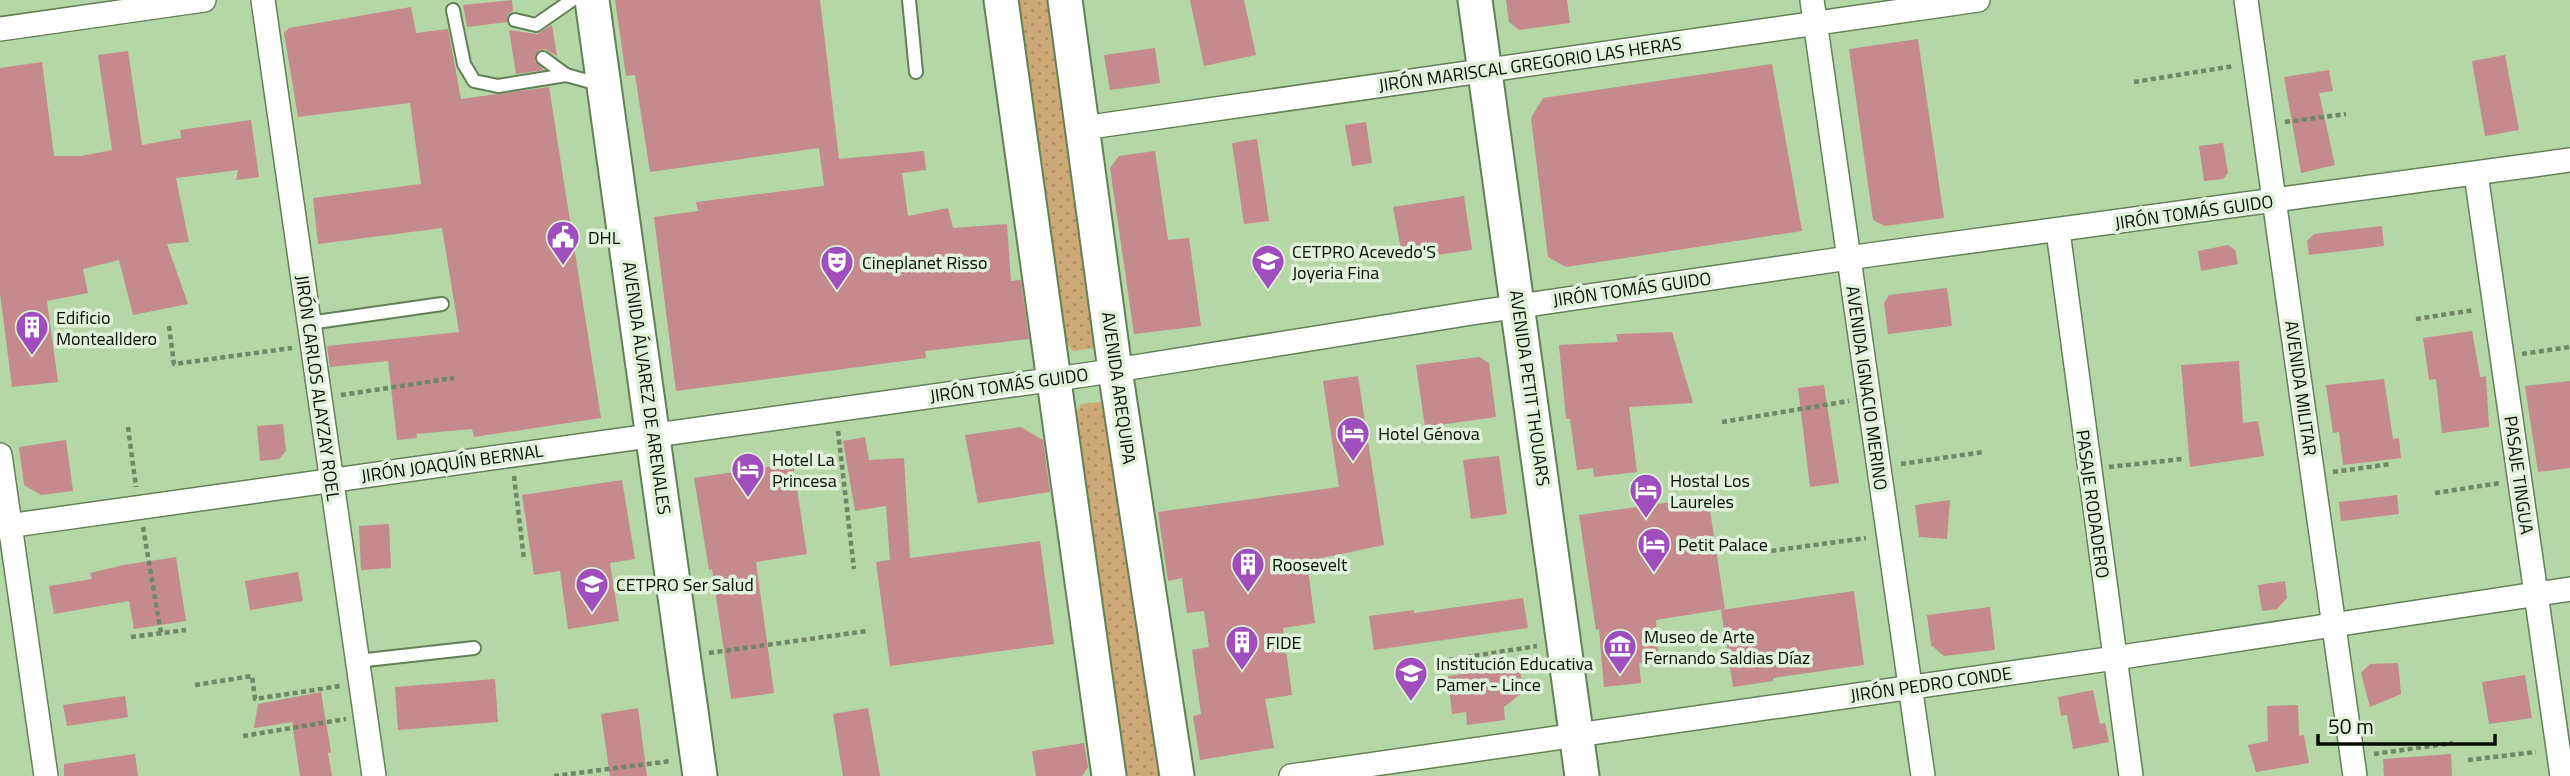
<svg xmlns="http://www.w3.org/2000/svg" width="2570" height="776" viewBox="0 0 2570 776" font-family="'Titillium Web',sans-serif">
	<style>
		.grass { fill: url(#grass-dots) }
		.building { fill: #c48a8c }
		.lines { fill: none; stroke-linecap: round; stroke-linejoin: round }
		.service-casing { stroke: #638156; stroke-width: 16 }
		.minor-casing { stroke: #638156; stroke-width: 26 }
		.secondary-casing { stroke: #638156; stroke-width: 37 }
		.path { stroke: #6f8766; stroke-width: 4.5; stroke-dasharray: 5 3.5; stroke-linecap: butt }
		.service { stroke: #fff; stroke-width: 12 }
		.minor { stroke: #fff; stroke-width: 23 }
		.secondary { stroke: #fff; stroke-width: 33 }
		.labels { text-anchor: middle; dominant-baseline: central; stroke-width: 7; stroke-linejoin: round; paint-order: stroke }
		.street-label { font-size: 18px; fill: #050f02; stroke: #e0f1d9 }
		.poi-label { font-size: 18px; fill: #050f02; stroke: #e0f1d9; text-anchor: start }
	</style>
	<defs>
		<pattern id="grass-dots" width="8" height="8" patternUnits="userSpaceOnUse" patternTransform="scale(1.75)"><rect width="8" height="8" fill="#cca976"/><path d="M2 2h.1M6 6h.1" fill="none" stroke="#ae9064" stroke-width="1.8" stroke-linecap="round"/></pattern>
	</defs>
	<rect width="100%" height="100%" fill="#b5d6a7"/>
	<g class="grass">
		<polygon points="1015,0 1054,0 1099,338 1094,348 1073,351 1065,342"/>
		<polygon points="1100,402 1111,415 1165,776 1123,776 1073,420 1081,404"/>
	</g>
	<g class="building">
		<polygon points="512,0 513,11 508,15 507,22 467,27 463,5"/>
		<polygon points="615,0 820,0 839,159 924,151 926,170 902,173 908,216 948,208 953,228 1007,224 1011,281 1021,280 1029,339 925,351 926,358 676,391 654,217 698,211 696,202 824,186 819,148 650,172 635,75 626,76"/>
		<polygon points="1190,0 1244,0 1256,55 1204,66"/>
		<polygon points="1506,0 1567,0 1570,23 1519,30 1509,22"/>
		<polygon points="411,7 416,33 448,29 461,99 549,87 601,418 474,437 472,429 416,434 417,438 397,440 388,361 330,367 327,346 459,332 442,228 318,244 313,198 421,184 410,103 298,117 284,33 289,28"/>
		<polygon points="552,25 557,56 545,49 539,50 535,61 544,70 516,74 509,30 537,34"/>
		<polygon points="1918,39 1944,218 1885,226 1873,220 1849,49"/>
		<polygon points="1155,48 1160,83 1110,90 1104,55"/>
		<polygon points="128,51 142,145 181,138 180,130 251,120 259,177 236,180 238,170 176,178 189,242 167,244 188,304 133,315 119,260 83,269 88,293 47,301 58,382 12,387 0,293 0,68 42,62 54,156 81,156 112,150 98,55"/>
		<polygon points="2505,55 2519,130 2485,136 2472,61"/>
		<polygon points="1772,64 1802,231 1566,267 1548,257 1531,118 1543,98"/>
		<polygon points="2329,70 2333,91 2319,93 2335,165 2301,173 2284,77"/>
		<polygon points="1366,122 1372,163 1352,166 1345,125"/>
		<polygon points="1257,139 1269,221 1244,224 1232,143"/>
		<polygon points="2223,143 2228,173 2223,179 2204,181 2199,146"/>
		<polygon points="1155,151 1168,240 1189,238 1201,326 1134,334 1110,168 1119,156"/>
		<polygon points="1464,196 1472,250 1403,260 1393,207"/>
		<polygon points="2382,226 2384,246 2309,255 2307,241 2314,234"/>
		<polygon points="2228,245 2235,250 2238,264 2201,271 2198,251"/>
		<polygon points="1947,288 1952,326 1888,334 1884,303 1889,295"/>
		<polygon points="2472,331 2480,377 2486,376 2489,427 2442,433 2436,379 2429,380 2423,338"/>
		<polygon points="1672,332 1693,403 1629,407 1637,472 1594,477 1593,468 1577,470 1570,419 1566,419 1559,345 1618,342 1616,334"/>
		<polygon points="1479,357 1489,363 1496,417 1425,427 1416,365"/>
		<polygon points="2239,361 2243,423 2258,421 2264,456 2190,467 2181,365"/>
		<polygon points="1358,376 1384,545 1307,561 1315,623 1283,628 1292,695 1265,699 1274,748 1200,760 1193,716 1201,714 1192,650 1209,647 1204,611 1187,613 1182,578 1168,581 1158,512 1339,487 1323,381"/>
		<polygon points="2384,379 2393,439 2399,438 2401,458 2343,465 2339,432 2333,433 2326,385"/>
		<polygon points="2570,381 2570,468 2538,472 2525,386"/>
		<polygon points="1824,385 1839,483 1810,487 1798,388"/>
		<polygon points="283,424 286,451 279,459 260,461 257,426"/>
		<polygon points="1021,427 1043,440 1050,492 978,503 965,435"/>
		<polygon points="865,437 869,460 904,458 910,558 1040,541 1054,644 890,666 876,562 890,560 886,506 855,511 843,441"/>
		<polygon points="66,440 73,491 41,495 24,485 19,447"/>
		<polygon points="1499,456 1507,514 1471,519 1463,460"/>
		<polygon points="793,463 807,554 756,562 774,693 731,699 712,569 709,570 694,478"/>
		<polygon points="622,480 635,559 610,563 619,621 568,629 560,571 534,575 522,495"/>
		<polygon points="2397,495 2399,514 2341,521 2339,502"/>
		<polygon points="1708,497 1725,609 1656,620 1659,661 1639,663 1641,683 1604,687 1599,629 1596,630 1579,515"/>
		<polygon points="1950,500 1947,539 1919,537 1915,505"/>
		<polygon points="389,524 391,568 361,570 359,526"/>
		<polygon points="176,557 186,621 134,629 129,601 54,614 49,586 92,579 90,573 124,565"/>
		<polygon points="298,572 303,601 250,610 245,581"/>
		<polygon points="2285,581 2287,598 2277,609 2262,611 2258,585"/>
		<polygon points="1854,591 1864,665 1773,678 1773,681 1733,687 1721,610"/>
		<polygon points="1523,598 1528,628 1374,650 1369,616 1414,610 1414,613"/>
		<polygon points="1990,607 1995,650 1944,656 1931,645 1927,615"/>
		<polygon points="2398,663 2401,694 2370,707 2361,673 2370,664"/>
		<polygon points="1520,667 1523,692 1504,707 1505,720 1467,725 1466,712 1452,714 1448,676"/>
		<polygon points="2525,675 2532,718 2489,724 2482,682"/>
		<polygon points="495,679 498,722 398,730 395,687"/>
		<polygon points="2093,690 2100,724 2105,723 2109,742 2073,749 2067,715 2061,716 2058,697"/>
		<polygon points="321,692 331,752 328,753 332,776 300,776 292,722 254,728 258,704"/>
		<polygon points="125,696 128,717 67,726 63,705"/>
		<polygon points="2298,705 2299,736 2304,735 2309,763 2256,772 2248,745 2268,741 2267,706"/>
		<polygon points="638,708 647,776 610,776 601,714"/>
		<polygon points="868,708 880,776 843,776 833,714"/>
		<polygon points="1084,743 1088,767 1082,776 1036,776 1032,751"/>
		<polygon points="135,754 138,776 64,776 64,764"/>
		<polygon points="2451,754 2452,776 2384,776 2383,759"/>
	</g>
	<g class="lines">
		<defs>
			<g id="service">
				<polyline points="909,0 916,72"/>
				<polyline points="453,10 464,64 474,81 498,86 566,75"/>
				<polyline points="515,20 536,25 572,0"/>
				<polyline points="543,58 566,75 602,85"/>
				<polyline points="309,323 442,304"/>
				<polyline points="357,661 474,648"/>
			</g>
			<g id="minor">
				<polyline points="263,0 374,776"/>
				<polyline points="1812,0 1923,776"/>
				<polyline points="2246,0 2355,776"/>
				<polyline points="0,29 204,0"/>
				<polyline points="1083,128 1978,0"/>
				<polyline points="2476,174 2562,776"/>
				<polyline points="2058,231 2131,776"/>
				<polyline points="0,455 46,776"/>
				<polyline points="0,527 1091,374 1472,313 1876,254 2570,160"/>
				<polyline points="1291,776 2115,658 2570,589"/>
			</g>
			<g id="secondary">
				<polyline points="592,0 700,776"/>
				<polyline points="1001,0 1109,776"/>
				<polyline points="1065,0 1115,370 1177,776"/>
				<polyline points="1475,0 1582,776"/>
			</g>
		</defs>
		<use href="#service" class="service-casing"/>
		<use href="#minor" class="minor-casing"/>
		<use href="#secondary" class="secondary-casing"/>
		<g class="path">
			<polyline points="2134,82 2234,66"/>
			<polyline points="2285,122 2346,114"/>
			<polyline points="2416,319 2474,310"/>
			<polyline points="169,326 174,364 292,348"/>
			<polyline points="2522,354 2570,347"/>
			<polyline points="341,395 454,378"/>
			<polyline points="1722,422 1849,401"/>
			<polyline points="128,427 136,487"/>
			<polyline points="838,431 854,569"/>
			<polyline points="1901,464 1983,452"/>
			<polyline points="2109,467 2182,459"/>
			<polyline points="2333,472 2391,464"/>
			<polyline points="514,476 524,559"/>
			<polyline points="2435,493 2500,483"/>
			<polyline points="143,527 161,633"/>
			<polyline points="1763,552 1866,538"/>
			<polyline points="131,637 186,630"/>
			<polyline points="709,653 867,631"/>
			<polyline points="1441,661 1537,646"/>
			<polyline points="195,685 252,676 255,699 340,686"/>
			<polyline points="243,736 346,719"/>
			<polyline points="2374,754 2453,743"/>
			<polyline points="2468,760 2536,752"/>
			<polyline points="554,776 671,761"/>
		</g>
		<use href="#service" class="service"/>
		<use href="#minor" class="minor"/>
		<use href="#secondary" class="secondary"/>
	</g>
	<defs>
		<symbol id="civic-pin" viewBox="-11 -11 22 30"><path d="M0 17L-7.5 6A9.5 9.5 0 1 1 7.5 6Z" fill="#a04ebd" stroke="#e0f1d9"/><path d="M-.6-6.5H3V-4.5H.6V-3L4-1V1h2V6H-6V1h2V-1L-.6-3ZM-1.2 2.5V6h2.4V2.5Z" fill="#fff"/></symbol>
		<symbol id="university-pin" viewBox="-11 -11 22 30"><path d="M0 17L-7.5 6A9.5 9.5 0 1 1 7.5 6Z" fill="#a04ebd" stroke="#e0f1d9"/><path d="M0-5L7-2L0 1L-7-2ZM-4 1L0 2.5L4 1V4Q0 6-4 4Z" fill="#fff"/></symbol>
		<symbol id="theatre-pin" viewBox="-11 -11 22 30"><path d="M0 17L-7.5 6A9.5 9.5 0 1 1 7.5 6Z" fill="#a04ebd" stroke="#e0f1d9"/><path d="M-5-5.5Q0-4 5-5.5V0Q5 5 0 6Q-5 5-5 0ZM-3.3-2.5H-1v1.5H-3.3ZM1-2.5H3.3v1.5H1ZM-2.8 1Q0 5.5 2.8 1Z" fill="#fff"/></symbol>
		<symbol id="building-pin" viewBox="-11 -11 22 30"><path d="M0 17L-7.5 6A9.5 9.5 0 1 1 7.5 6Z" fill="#a04ebd" stroke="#e0f1d9"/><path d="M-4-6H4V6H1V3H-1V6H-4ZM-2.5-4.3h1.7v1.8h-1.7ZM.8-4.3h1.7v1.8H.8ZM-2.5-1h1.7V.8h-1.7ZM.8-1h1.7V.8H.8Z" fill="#fff"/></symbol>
		<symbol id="hotel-pin" viewBox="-11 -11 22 30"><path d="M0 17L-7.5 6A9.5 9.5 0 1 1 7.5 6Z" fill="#a04ebd" stroke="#e0f1d9"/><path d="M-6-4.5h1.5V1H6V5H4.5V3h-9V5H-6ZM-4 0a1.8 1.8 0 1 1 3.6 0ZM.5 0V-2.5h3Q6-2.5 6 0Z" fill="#fff"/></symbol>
		<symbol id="museum-pin" viewBox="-11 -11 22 30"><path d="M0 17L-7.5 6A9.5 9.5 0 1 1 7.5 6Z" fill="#a04ebd" stroke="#e0f1d9"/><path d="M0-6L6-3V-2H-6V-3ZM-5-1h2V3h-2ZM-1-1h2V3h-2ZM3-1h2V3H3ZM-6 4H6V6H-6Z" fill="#fff"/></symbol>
		<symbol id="school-pin" viewBox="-11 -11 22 30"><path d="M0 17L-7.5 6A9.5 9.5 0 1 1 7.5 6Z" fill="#a04ebd" stroke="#e0f1d9"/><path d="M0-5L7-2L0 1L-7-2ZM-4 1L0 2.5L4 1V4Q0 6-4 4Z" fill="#fff"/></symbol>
	</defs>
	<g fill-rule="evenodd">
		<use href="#civic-pin" x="544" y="218" width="38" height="52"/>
		<use href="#university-pin" x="1249" y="242" width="38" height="52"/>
		<use href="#theatre-pin" x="818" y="243" width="38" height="52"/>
		<use href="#building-pin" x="13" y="308" width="38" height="52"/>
		<use href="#hotel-pin" x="1334" y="414" width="38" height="52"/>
		<use href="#hotel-pin" x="729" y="450" width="38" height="52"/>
		<use href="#hotel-pin" x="1627" y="471" width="38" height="52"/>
		<use href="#hotel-pin" x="1635" y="525" width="38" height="52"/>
		<use href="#building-pin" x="1229" y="545" width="38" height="52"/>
		<use href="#university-pin" x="573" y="565" width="38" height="52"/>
		<use href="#building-pin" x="1223" y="623" width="38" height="52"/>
		<use href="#museum-pin" x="1601" y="627" width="38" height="52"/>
		<use href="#school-pin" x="1392" y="654" width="38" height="52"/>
	</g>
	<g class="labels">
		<g class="street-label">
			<text transform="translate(1530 64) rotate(-8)">JIRÓN MARISCAL GREGORIO LAS HERAS</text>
			<text transform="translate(2194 212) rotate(-8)">JIRÓN TOMÁS GUIDO</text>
			<text transform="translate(1632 289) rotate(-8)">JIRÓN TOMÁS GUIDO</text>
			<text transform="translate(1009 385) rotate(-8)">JIRÓN TOMÁS GUIDO</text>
			<text transform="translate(318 388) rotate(82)">JIRÓN CARLOS ALAYZAY ROEL</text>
			<text transform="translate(647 388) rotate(82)">AVENIDA ÁLVAREZ DE ARENALES</text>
			<text transform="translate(1119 388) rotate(82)">AVENIDA AREQUIPA</text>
			<text transform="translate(1530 388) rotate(82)">AVENIDA PETIT THOUARS</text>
			<text transform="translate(1867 388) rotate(82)">AVENIDA IGNACIO MERINO</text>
			<text transform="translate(2301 388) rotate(82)">AVENIDA MILITAR</text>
			<text transform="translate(452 463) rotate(-8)">JIRÓN JOAQUÍN BERNAL</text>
			<text transform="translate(2519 475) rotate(82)">PASAJE TINGUA</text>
			<text transform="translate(2093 504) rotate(82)">PASAJE RODADERO</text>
			<text transform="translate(1931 684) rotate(-8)">JIRÓN PEDRO CONDE</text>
		</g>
		<g class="poi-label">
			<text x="588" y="237">DHL</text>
			<text x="1292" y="251">CETPRO Acevedo'S<tspan x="1292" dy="21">Joyeria Fina</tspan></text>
			<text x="862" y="262">Cineplanet Risso</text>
			<text x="56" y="317">Edificio<tspan x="56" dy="21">Montealldero</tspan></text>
			<text x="1378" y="433">Hotel Génova</text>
			<text x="772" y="459">Hotel La<tspan x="772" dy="21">Princesa</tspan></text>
			<text x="1670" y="480">Hostal Los<tspan x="1670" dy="21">Laureles</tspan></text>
			<text x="1678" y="544">Petit Palace</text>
			<text x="1272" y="564">Roosevelt</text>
			<text x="616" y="584">CETPRO Ser Salud</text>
			<text x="1644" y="636">Museo de Arte<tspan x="1644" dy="21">Fernando Saldias Díaz</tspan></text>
			<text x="1266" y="642">FIDE</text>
			<text x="1436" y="663">Institución Educativa<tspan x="1436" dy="21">Pamer - Lince</tspan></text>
		</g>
	</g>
	<path d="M2318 734v10h177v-10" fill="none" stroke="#050f02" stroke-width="3.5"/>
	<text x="2328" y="734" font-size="21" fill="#050f02" stroke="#e0f1d9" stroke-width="5" paint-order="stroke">50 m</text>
</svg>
